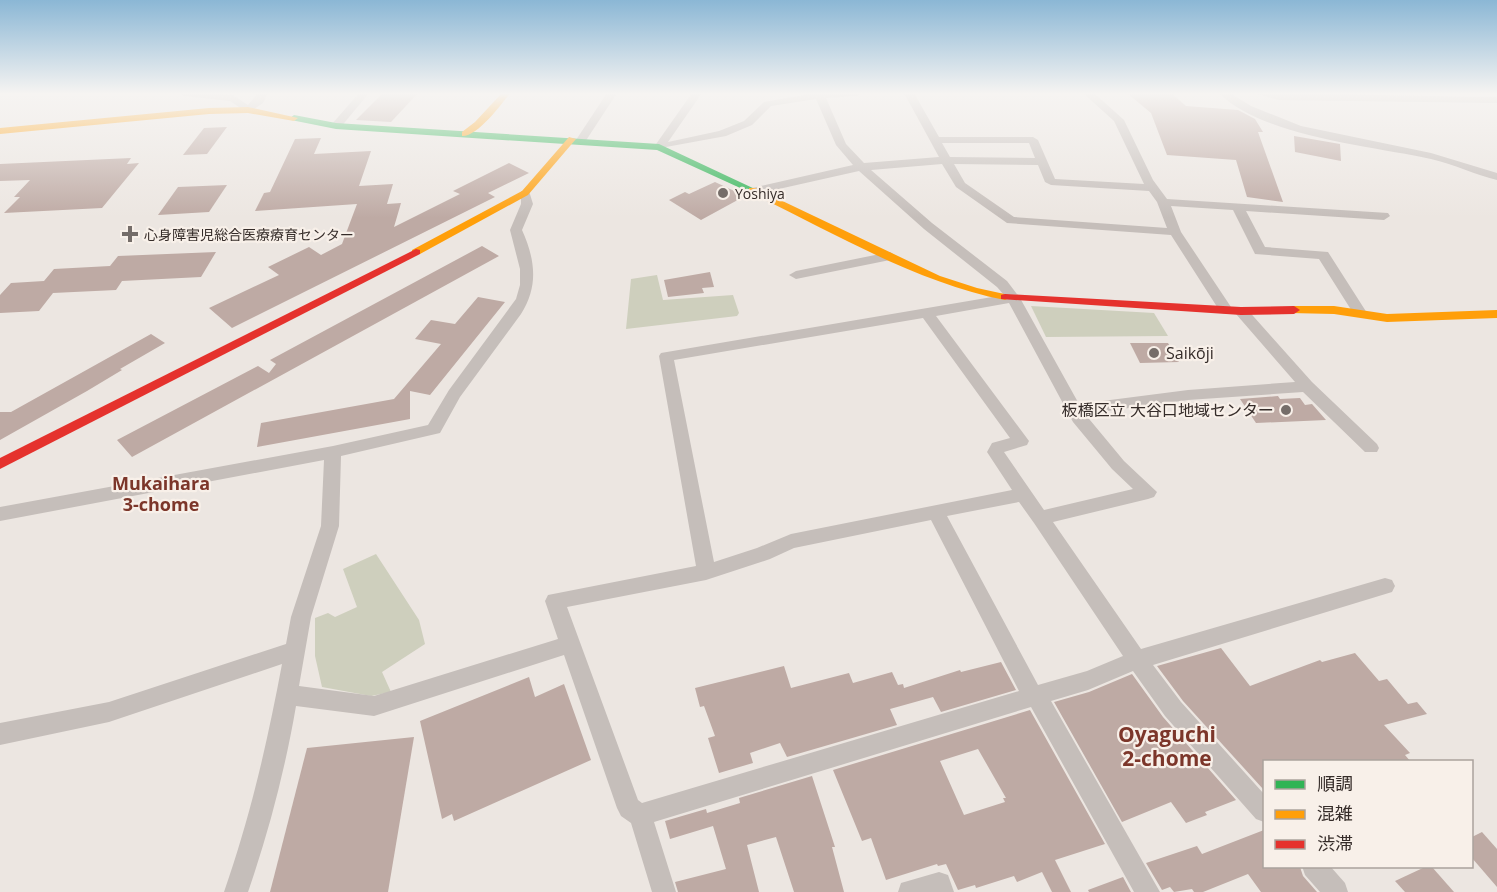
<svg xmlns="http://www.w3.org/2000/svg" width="1497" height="892" viewBox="0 0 1497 892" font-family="'Open Sans','Noto Sans JP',sans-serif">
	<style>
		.green { fill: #cecfbd }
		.building { fill: #beaaa4; fill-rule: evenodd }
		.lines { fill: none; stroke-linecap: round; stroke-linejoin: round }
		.street { fill: #c5beba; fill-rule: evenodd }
		.fast { fill: #30b455; fill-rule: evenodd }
		.slow { fill: #ff9f0a; fill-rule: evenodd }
		.jam { fill: #e5322d; fill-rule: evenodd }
		.poi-dot { fill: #756d69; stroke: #f8f0e9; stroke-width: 2 }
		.labels { text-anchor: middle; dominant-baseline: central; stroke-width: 4.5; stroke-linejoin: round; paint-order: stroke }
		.far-poi-label { font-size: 14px; fill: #352c29; stroke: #f8f0e9; text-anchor: start }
		.poi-label { font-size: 16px; fill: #352c29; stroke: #f8f0e9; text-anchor: start }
		.neighbourhood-label { font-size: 18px; font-weight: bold; fill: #7c362a; stroke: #f8f0e9 }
		.near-neighbourhood-label { font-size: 21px; font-weight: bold; fill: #7c362a; stroke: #f8f0e9 }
	</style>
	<rect width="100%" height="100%" fill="#ece6e1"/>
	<g class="green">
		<polygon points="657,275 663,300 733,295 739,313 737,316 626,329 631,279"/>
		<polygon points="1031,306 1154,313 1168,336 1046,337"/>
		<polygon points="376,554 419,620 425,644 382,672 391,692 371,696 322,687 315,656 315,618 328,613 335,617 357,607 343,569"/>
	</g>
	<g class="building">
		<polygon points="383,93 418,93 391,122 356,120"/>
		<polygon points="1127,93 1171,93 1186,106 1238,110 1255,119 1263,132 1258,132 1283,202 1247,197 1236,160 1167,155 1151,113"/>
		<polygon points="227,127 207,154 183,155 204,128"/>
		<polygon points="1294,136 1340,144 1341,161 1295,152"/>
		<polygon points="321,138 314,154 371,151 359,186 393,184 387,204 401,203 394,227 460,194 453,191 509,163 529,173 488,193 495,197 232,328 209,308 279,275 268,267 309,247 321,255 342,244 357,204 255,211 264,193 270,192 295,139"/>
		<polygon points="131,158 127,164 139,163 102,208 4,213 20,197 14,197 30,180 0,181 0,164"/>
		<polygon points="715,182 745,196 701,220 669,200 685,192 689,194"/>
		<polygon points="227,185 209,212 158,215 178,187"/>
		<polygon points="482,246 499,256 132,457 117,440 258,366 269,373 276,364 270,360"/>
		<polygon points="216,252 201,277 122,281 116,290 53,293 39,311 0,313 0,295 11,283 44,281 54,269 110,266 118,256"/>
		<polygon points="710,272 714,287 702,288 704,293 668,297 664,280"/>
		<polygon points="478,297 505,302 430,395 410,391 410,419 257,447 261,423 394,399 441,344 415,339 431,320 455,324"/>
		<polygon points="151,334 165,343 120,369 122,370 87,391 0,440 0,412 11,412"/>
		<polygon points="1130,343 1168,343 1179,362 1140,363"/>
		<polygon points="1278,396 1280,399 1300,398 1305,405 1312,404 1326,420 1256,423 1240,399"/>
		<polygon points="1221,648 1250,686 1320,660 1322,662 1355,653 1379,681 1387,679 1408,704 1417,702 1427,714 1384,725 1410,753 1405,755 1411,762 1264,762 1264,788 1263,789 1183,701 1157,666"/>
		<polygon points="1001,662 1016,690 941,712 933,697 890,709 897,725 787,757 780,743 750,753 753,763 719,773 708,738 715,736 704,706 700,707 695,688 784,666 791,688 849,673 853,683 892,672 898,685 903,684 904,688 960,670 961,672"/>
		<polygon points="1132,674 1163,717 1236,800 1205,812 1207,815 1186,823 1171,802 1122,822 1054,702 1089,692"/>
		<polygon points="529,677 535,697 564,684 591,760 454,821 452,814 442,819 420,721"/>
		<path d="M 1030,710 L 1105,844 L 1055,860 L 1071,892 L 1052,892 L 1042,872 L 1017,882 L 1014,876 L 976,888 L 975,885 L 958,890 L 946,864 L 938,866 L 937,864 L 886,880 L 871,838 L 862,841 L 833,770 ZM 978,749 L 1006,798 L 1003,798 L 1005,802 L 964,815 L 940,761 Z"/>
		<polygon points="414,737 388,892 270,892 307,748"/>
		<polygon points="812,776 835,847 832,847 844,892 794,892 776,837 747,845 759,892 678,892 675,882 726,869 713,826 670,839 665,821 706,809 707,813 740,803 739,798"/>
		<polygon points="1264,830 1264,867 1300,867 1303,876 1317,892 1261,892 1248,874 1203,892 1194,892 1192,889 1174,892 1170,887 1162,890 1146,863 1197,846 1202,854"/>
		<polygon points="1482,832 1497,849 1497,887 1472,858 1472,837"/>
		<polygon points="1425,867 1432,867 1454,892 1405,892 1395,881"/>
		<polygon points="1123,877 1131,892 1089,892 1088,890"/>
	</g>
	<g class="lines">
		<g class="street">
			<polygon points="179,93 233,95 248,105 258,93 268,93 263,103 248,113 230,101 184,96"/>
			<polygon points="359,93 369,93 340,128 332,128 332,124"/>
			<polygon points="607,93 617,93 585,142 577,142 576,140"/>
			<path d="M 692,93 L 702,93 L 668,142 L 719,131 L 744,121 L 764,102 L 815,93 L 862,93 L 857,96 L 826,98 L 846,144 L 864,163 L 939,157 L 904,93 L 914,93 L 939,137 L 1033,137 L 1038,140 L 1055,179 L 1144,184 L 1114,121 L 1083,93 L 1094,93 L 1124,120 L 1153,180 L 1167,199 L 1388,213 L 1390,216 L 1384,220 L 1246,211 L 1265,247 L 1328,252 L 1367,313 L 1360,317 L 1355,316 L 1319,259 L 1255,254 L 1233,210 L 1171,206 L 1181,232 L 1233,310 L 1226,314 L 1221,313 L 1171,235 L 1007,223 L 956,187 L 942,164 L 871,170 L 932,223 L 1007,281 L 1020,298 L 1079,404 L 1188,390 L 1295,382 L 1236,314 L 1234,311 L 1236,308 L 1246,308 L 1312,382 L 1377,444 L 1379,448 L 1377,452 L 1365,452 L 1303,392 L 1188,400 L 1085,414 L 1124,461 L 1157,492 L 1154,497 L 1148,499 L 1053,522 L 1141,649 L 1385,578 L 1392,580 L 1395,586 L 1392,592 L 1153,665 L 1181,702 L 1264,794 L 1264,822 L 1256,819 L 1165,716 L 1133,671 L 1088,690 L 1051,701 L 1160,892 L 1134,892 L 1031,707 L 654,822 L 676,892 L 652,892 L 631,823 L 621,816 L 617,808 L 564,655 L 374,716 L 296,706 C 285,770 269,831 248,892 L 224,892 C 251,814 267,744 282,664 L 109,722 L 0,745 L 0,723 L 109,702 L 286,644 L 291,617 L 321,526 L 324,460 L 0,521 L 0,507 L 333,446 L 428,425 L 449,390 L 516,299 L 520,285 L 520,269 L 510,230 L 521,204 L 521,191 L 529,191 L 533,204 L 522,230 C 535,259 539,286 521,314 L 460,397 L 440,433 L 341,456 L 339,526 L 311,617 L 299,686 L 374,696 L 558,639 L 545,601 L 548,595 L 696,566 L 659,356 L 661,353 L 1004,295 L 997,287 L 924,229 L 859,171 L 752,195 L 748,193 L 748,189 L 853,165 L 836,145 L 816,99 L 771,106 L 752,125 L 726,136 L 655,149 L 654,147 ZM 942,143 L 1029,143 L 1035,158 L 950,157 ZM 954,164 L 1038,165 L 1045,182 L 1051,185 L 1149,191 L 1157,202 L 1167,228 L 1014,217 L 965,183 ZM 1009,303 L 1073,422 L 1112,469 L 1133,489 L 1044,510 L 1004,452 L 1027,445 L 1029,441 L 936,316 ZM 923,318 L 1010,438 L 992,443 L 987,452 L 1012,490 L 791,534 L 757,548 L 714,562 L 674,360 ZM 1019,502 L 1034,523 L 1123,656 L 1087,671 L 1038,685 L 947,516 ZM 931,520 L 1019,691 L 642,803 L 638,800 L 567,607 L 706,580 L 770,559 L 794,548 Z"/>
			<path d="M 1219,93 L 1230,93 L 1251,106 L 1301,126 L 1431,153 L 1497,173 L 1497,180 C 1475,175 1454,164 1431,159 C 1372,146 1263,137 1219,93 Z"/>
			<polygon points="1254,93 1497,97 1497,103 1278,100"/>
			<polygon points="890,252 896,256 895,259 796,279 789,275 796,271"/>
			<polygon points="1302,866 1330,866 1345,883 1348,892 1320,892 1305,875"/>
			<polygon points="939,872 948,875 954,892 898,892 901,883"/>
		</g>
		<polygon class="fast" points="294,115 336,123 659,144 757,190 749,192 657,150 336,129 291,120 290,118"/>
		<g class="slow">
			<path d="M 502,93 L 510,93 C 501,105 477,137 462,136 L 462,132 L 475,122 Z"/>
			<polygon points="248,107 298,118 294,121 248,113 209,114 0,134 0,128 209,108"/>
			<polygon points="569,137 576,139 528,195 420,254 412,254 412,250 522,191"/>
			<path d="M 749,188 L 755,188 L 940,276 L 977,288 L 1009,295 L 1011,297 L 1005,300 C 917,283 830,231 749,192 Z"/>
			<polygon points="1294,306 1334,306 1387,314 1497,310 1497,318 1387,322 1334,314 1290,313 1288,310"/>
		</g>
		<g class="jam">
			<polygon points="416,249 420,250 420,254 0,469 0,458"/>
			<polygon points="1005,294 1241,307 1294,306 1300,310 1294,314 1241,315 1001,299 1001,295"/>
		</g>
	</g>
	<linearGradient id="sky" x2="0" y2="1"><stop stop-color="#8bb7d5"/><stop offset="0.43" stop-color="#f6f4f2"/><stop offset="1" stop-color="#f6f4f2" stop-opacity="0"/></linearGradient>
	<rect width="1497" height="218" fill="url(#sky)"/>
	<g class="poi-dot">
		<circle cx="723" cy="193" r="6"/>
		<path d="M127 225h6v6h6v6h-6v6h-6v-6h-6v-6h6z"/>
		<circle cx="1154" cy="353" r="6"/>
		<circle cx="1286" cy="410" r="6"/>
	</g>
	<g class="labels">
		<g class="far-poi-label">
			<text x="735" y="193">Yoshiya</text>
			<text x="144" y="234">心身障害児総合医療療育センター</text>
		</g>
		<g class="poi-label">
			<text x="1166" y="353">Saikōji</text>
			<text x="1274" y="410" text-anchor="end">板橋区立 大谷口地域センター</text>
		</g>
		<g class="neighbourhood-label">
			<text x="161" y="483">Mukaihara<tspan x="161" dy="21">3-chome</tspan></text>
		</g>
		<g class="near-neighbourhood-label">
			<text x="1167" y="734">Oyaguchi<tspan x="1167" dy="24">2-chome</tspan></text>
		</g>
	</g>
	<rect x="1263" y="760" width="210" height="108" fill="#f8f0e9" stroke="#aaa29c" stroke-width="1.5"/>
	<rect x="1275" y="780" width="30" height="9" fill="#30b455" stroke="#aaa29c" stroke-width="1.5"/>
	<text x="1317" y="790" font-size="18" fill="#352c29">順調</text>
	<rect x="1275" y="810" width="30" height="9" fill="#ff9f0a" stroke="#aaa29c" stroke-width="1.5"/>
	<text x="1317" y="820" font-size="18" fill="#352c29">混雑</text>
	<rect x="1275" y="840" width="30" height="9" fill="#e5322d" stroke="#aaa29c" stroke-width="1.5"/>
	<text x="1317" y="850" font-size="18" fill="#352c29">渋滞</text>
</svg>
